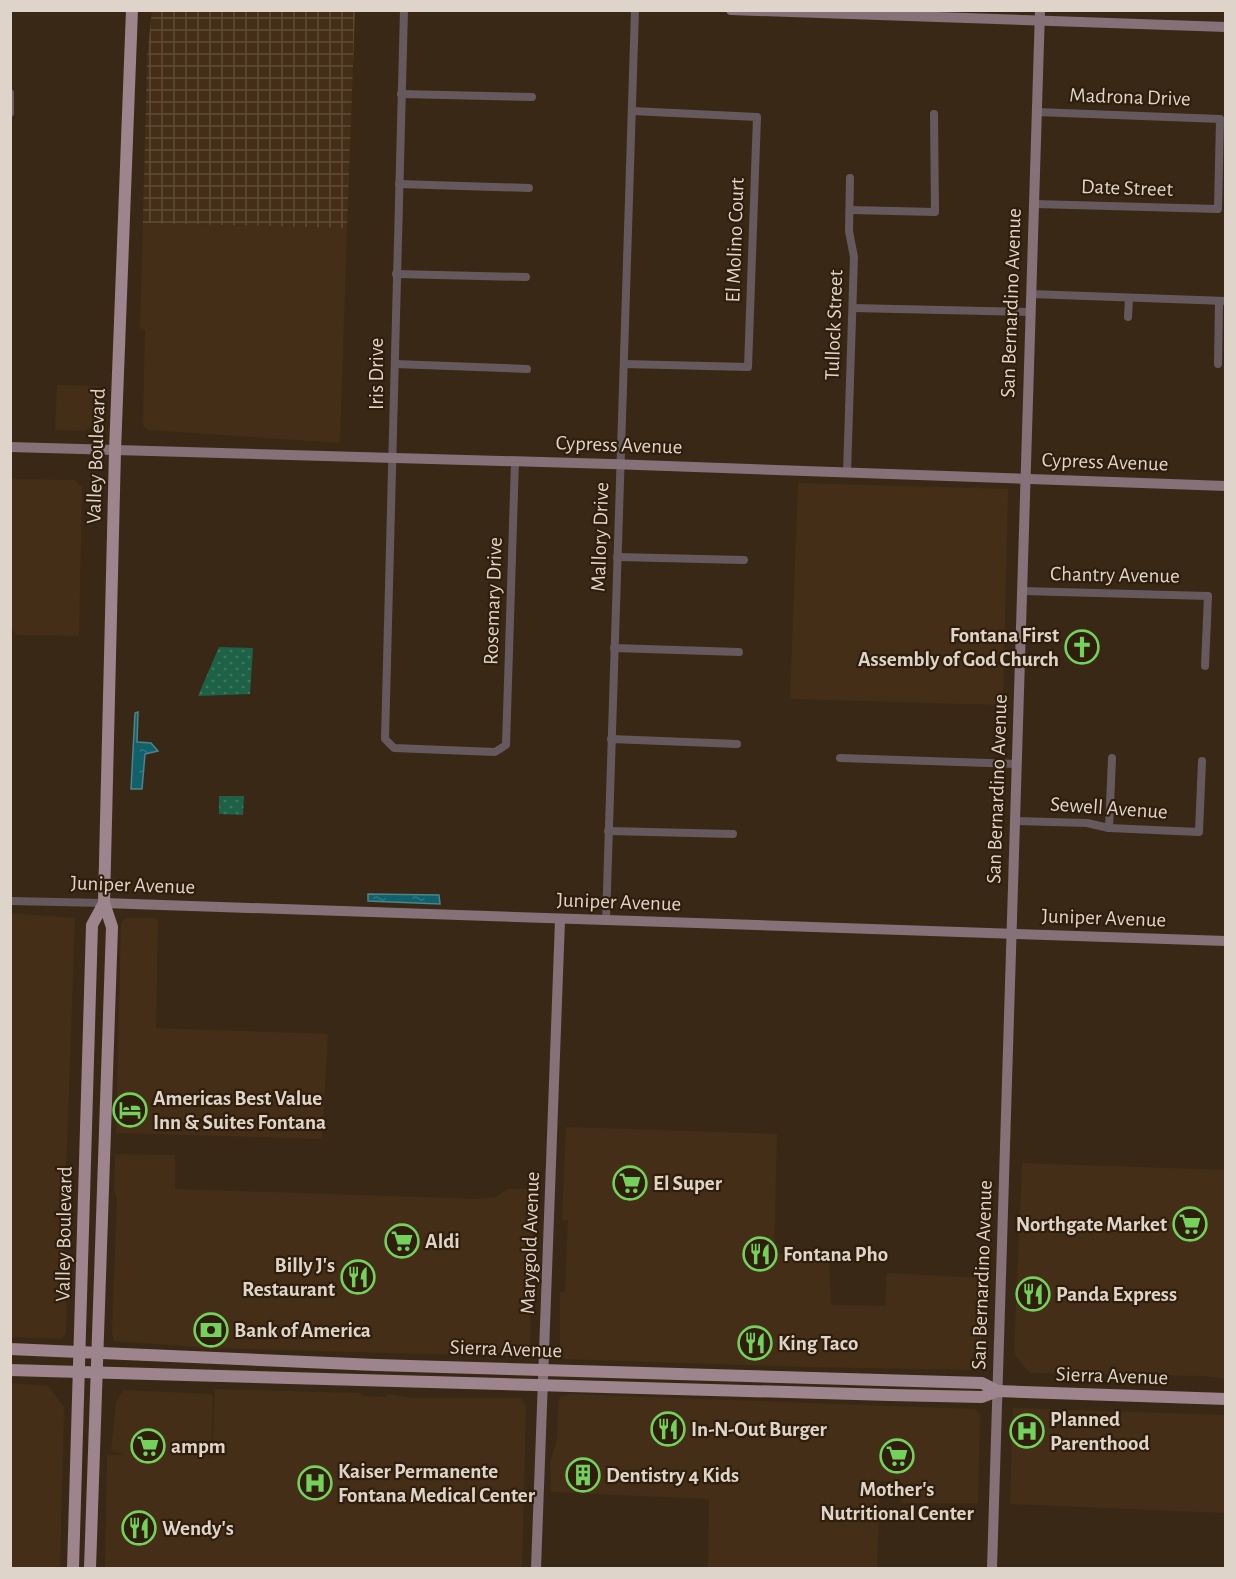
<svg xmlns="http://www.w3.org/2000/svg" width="1236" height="1579" viewBox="0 0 1236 1579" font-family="'Alegreya Sans',sans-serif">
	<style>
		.built { fill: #452e17 }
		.industrial { fill: url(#industrial-grid) }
		.grass { fill: url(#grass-dots) }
		.water { fill: url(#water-ripples); stroke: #4e8488; stroke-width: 1.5 }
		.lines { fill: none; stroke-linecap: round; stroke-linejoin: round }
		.street { stroke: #65595d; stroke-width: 8 }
		.secondary { stroke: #857178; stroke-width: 10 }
		.primary { stroke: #9e848d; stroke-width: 12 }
		.labels { text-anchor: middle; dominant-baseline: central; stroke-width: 4.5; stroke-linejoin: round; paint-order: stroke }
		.street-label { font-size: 21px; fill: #dfd4c9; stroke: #2f1e0c }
		.poi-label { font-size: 21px; font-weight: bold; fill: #dfd4c9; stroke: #2f1e0c; text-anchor: start }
	</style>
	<defs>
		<pattern id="industrial-grid" width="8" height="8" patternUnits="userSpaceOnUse" patternTransform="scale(1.5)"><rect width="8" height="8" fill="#452e17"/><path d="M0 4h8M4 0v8" fill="none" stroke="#5f4b37"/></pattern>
		<pattern id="grass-dots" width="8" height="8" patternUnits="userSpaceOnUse" patternTransform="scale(1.5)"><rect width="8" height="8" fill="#1d6246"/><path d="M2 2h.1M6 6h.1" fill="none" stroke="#3d785f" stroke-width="1.8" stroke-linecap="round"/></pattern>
		<pattern id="water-ripples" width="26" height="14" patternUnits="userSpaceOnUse" patternTransform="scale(1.5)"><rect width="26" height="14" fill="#10616c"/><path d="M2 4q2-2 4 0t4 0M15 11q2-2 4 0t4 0" fill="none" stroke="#327780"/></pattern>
	</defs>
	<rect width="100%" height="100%" fill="#392816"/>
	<g class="built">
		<polygon points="143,223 347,228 340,443 147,430 143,425 145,330 140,328"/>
		<polygon points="57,385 98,386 96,422 85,431 55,430"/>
		<polygon points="11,479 75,480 82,488 79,636 17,635 11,629"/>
		<polygon points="798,483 1008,489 1003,705 790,699"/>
		<polygon points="10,913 75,918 62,1285 67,1307 66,1334 60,1339 11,1337"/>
		<polygon points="126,918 156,918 158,921 156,1028 328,1034 322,1139 116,1133 121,923"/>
		<polygon points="566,1127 777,1134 774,1254 829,1256 831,1305 885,1306 887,1273 983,1278 980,1367 979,1370 804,1367 563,1359 560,1355 560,1292 565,1292 568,1220 562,1220"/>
		<polygon points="115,1154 175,1155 175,1189 480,1199 496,1197 507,1189 534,1189 530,1354 527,1357 211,1348 114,1341 112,1333 117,1197 114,1191"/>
		<polygon points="1022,1163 1225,1170 1225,1379 1205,1376 1030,1373 1014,1354"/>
		<polygon points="10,1383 48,1386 64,1407 60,1568 11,1568"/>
		<polygon points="215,1389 360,1393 363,1396 386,1397 388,1394 412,1398 521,1398 526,1406 522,1568 105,1568 107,1455 125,1455 111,1450 116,1402 123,1390 211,1394 213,1397 211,1456 208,1457 212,1458"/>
		<polygon points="569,1394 975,1409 980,1415 978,1503 901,1503 902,1482 880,1481 877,1568 708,1568 709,1499 551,1492 550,1461 557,1441 558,1402 560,1397"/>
		<polygon points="1013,1408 1225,1415 1225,1513 1010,1504"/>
	</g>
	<polygon class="industrial" points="152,11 355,11 347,228 143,223 147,58"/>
	<g class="grass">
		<polygon points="219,647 253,648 250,694 198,696"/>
		<polygon points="219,796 244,796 243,815 219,814"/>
	</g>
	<g class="water">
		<polygon points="138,712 137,742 151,743 158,751 145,754 142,789 131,789 135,713"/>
		<polygon points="368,894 439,895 440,904 368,901"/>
	</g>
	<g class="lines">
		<g class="street">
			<polyline points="404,10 385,739 394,748 495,752 506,745 515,461"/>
			<polyline points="10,93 10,113"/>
			<polyline points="401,94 532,97"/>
			<polyline points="399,184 529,188"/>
			<polyline points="1035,204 1218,209 1220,119 1037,112"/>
			<polyline points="850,210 935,212 934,114"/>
			<polyline points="396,274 526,277"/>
			<polyline points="1031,294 1226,301"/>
			<polyline points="853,308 1030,312"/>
			<polyline points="1128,317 1129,298"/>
			<polyline points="395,364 527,369"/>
			<polyline points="624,364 748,367 757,117 632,111"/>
			<polyline points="1218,364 1219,301"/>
			<polyline points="847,473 854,257 849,231 850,178"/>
			<polyline points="617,557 744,560"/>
			<polyline points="1022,591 1208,596 1205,666"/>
			<polyline points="614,648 739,652"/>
			<polyline points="611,739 737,744"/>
			<polyline points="840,758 1017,764"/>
			<polyline points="1016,821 1087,823 1109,828 1199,832 1202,761"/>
			<polyline points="1109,828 1112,758"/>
			<polyline points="608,831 733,834"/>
			<polyline points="10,901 104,903"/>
			<polyline points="606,921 635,10"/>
		</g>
		<g class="secondary">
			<polyline points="731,10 1226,27"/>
			<polyline points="10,447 611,464 1226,486"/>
			<polyline points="104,903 1226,941"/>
			<polyline points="536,1568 560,920"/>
			<polyline points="992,1568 1040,10"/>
		</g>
		<g class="primary">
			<polyline points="10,1349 376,1365 982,1383 998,1391"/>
			<polyline points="10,1370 890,1395 982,1397 998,1391 1226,1399"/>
			<polyline points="73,1568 92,925 104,903"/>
			<polyline points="90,1568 112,927 104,903 115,451 132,10"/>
		</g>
	</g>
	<defs>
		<symbol id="church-ring" viewBox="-11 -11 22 22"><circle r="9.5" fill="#2f1e0c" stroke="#74d25c" stroke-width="1.5"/><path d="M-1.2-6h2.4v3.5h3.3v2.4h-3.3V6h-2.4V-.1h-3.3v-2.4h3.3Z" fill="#74d25c"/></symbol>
		<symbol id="hotel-ring" viewBox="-11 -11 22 22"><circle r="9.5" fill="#2f1e0c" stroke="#74d25c" stroke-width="1.5"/><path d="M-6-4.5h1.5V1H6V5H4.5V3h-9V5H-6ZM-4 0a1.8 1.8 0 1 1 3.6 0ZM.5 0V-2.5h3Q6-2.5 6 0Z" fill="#74d25c"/></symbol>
		<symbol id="supermarket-ring" viewBox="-11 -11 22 22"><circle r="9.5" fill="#2f1e0c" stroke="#74d25c" stroke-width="1.5"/><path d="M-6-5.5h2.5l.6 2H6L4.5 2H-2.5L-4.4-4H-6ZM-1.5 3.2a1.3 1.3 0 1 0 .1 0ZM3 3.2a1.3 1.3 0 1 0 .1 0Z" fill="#74d25c"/></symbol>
		<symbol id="restaurant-ring" viewBox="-11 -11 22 22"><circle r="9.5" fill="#2f1e0c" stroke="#74d25c" stroke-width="1.5"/><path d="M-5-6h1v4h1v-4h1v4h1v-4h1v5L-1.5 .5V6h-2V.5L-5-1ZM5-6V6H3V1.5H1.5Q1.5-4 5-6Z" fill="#74d25c"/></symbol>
		<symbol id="bank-ring" viewBox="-11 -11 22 22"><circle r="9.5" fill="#2f1e0c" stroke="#74d25c" stroke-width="1.5"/><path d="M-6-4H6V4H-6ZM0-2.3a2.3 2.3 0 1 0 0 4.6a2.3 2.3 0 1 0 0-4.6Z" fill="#74d25c"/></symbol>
		<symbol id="hospital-ring" viewBox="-11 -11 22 22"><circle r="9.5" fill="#2f1e0c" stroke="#74d25c" stroke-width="1.5"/><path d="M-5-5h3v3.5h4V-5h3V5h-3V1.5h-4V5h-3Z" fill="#74d25c"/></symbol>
		<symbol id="building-ring" viewBox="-11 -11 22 22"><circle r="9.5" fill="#2f1e0c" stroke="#74d25c" stroke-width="1.5"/><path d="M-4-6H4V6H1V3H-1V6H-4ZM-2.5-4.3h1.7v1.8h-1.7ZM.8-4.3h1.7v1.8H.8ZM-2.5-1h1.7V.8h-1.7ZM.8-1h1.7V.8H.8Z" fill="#74d25c"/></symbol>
	</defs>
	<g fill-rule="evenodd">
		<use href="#church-ring" x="1063" y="628" width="38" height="38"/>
		<use href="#hotel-ring" x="111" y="1091" width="38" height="38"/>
		<use href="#supermarket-ring" x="611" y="1164" width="38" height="38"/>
		<use href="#supermarket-ring" x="1171" y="1205" width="38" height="38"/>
		<use href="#supermarket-ring" x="383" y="1222" width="38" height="38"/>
		<use href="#restaurant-ring" x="741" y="1235" width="38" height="38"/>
		<use href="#restaurant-ring" x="339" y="1258" width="38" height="38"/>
		<use href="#restaurant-ring" x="1014" y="1275" width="38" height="38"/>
		<use href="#bank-ring" x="192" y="1311" width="38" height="38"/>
		<use href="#restaurant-ring" x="736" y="1324" width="38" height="38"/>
		<use href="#restaurant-ring" x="649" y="1410" width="38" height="38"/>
		<use href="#hospital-ring" x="1008" y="1412" width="38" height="38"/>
		<use href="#supermarket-ring" x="129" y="1427" width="38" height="38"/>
		<use href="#supermarket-ring" x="878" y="1437" width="38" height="38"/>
		<use href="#building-ring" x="564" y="1456" width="38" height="38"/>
		<use href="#hospital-ring" x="296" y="1464" width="38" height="38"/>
		<use href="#restaurant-ring" x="120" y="1509" width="38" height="38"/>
	</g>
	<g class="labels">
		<g class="street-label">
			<text transform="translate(1130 97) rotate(2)">Madrona Drive</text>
			<text transform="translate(1127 188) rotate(2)">Date Street</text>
			<text transform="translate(735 240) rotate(-88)">El Molino Court</text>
			<text transform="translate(1011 303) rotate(-88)">San Bernardino Avenue</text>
			<text transform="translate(834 325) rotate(-88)">Tullock Street</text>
			<text transform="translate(376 374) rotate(-90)">Iris Drive</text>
			<text transform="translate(619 445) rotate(2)">Cypress Avenue</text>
			<text transform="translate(96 456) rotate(-88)">Valley Boulevard</text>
			<text transform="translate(1105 462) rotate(2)">Cypress Avenue</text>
			<text transform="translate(600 537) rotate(-88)">Mallory Drive</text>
			<text transform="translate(1115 575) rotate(1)">Chantry Avenue</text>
			<text transform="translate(493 601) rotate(-88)">Rosemary Drive</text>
			<text transform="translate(997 789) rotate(-88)">San Bernardino Avenue</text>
			<text transform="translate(1109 808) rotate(4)">Sewell Avenue</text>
			<text transform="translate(133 885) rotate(2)">Juniper Avenue</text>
			<text transform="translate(619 902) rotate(2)">Juniper Avenue</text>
			<text transform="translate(1104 918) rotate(2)">Juniper Avenue</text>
			<text transform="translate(64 1234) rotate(-89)">Valley Boulevard</text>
			<text transform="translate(530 1243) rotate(-88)">Marygold Avenue</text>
			<text transform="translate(982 1275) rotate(-88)">San Bernardino Avenue</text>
			<text transform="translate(506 1349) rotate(2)">Sierra Avenue</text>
			<text transform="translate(1112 1376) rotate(2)">Sierra Avenue</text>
		</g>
		<g class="poi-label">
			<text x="1059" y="635" text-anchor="end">Fontana First<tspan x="1059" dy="24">Assembly of God Church</tspan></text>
			<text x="153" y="1098">Americas Best Value<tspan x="153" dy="24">Inn &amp; Suites Fontana</tspan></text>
			<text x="653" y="1183">El Super</text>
			<text x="1167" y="1224" text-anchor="end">Northgate Market</text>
			<text x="425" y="1241">Aldi</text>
			<text x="783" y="1254">Fontana Pho</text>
			<text x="335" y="1265" text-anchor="end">Billy J's<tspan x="335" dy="24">Restaurant</tspan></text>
			<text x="1056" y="1294">Panda Express</text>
			<text x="234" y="1330">Bank of America</text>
			<text x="778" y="1343">King Taco</text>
			<text x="1050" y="1419">Planned<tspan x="1050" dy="24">Parenthood</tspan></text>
			<text x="691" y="1429">In-N-Out Burger</text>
			<text x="171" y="1446">ampm</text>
			<text x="338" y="1471">Kaiser Permanente<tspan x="338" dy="24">Fontana Medical Center</tspan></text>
			<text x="606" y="1475">Dentistry 4 Kids</text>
			<text x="897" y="1489" text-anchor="middle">Mother's<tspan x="897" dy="24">Nutritional Center</tspan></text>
			<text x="162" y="1528">Wendy's</text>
		</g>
	</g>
	<rect width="1236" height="1579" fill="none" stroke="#dfd4c9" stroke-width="24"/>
</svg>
